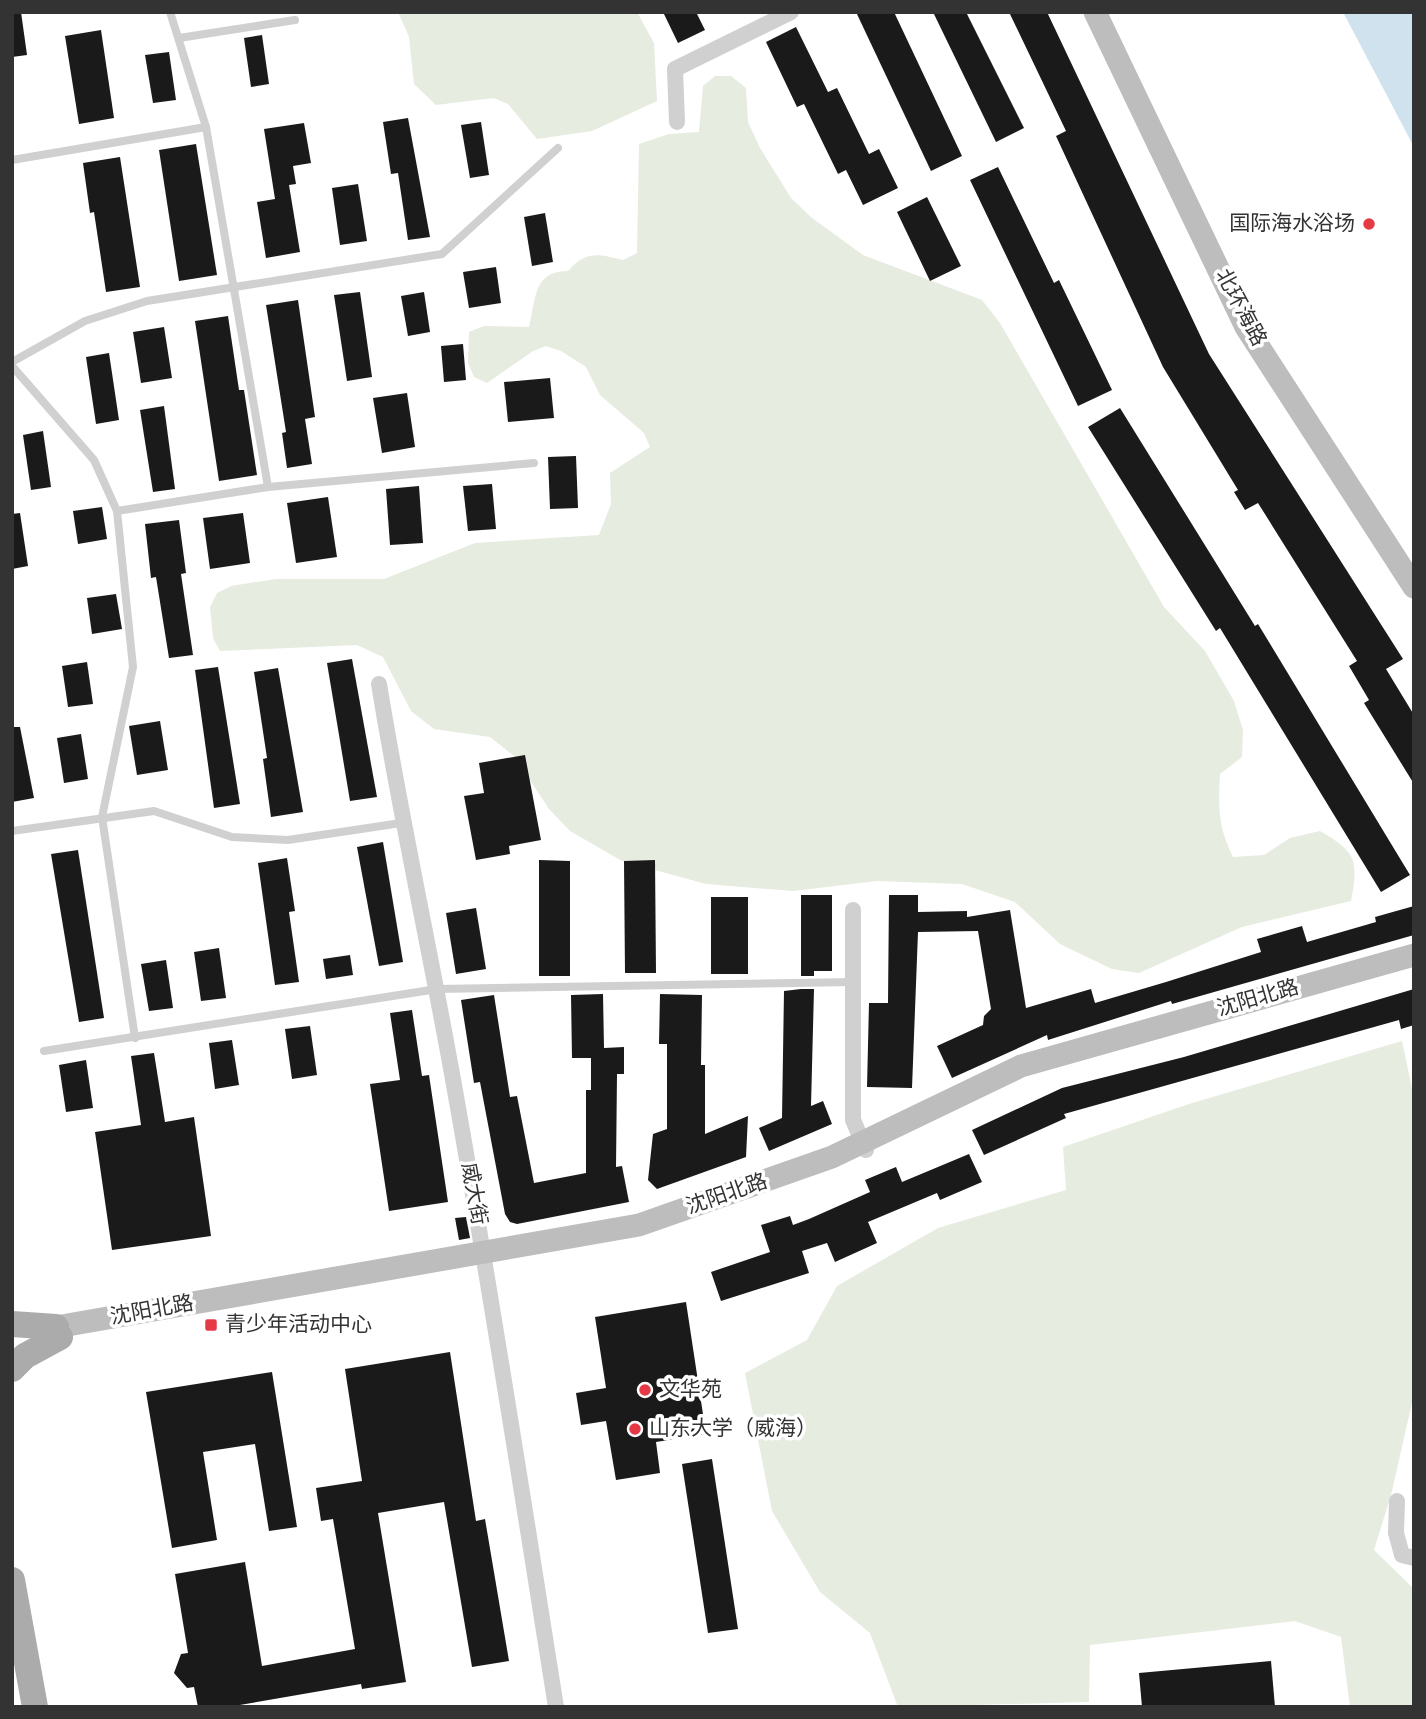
<svg xmlns="http://www.w3.org/2000/svg" width="1426" height="1719" viewBox="0 0 1426 1719" font-family="Overpass,'Noto Sans SC',sans-serif">
	<style>
		.green { fill: #e6ecdf }
		.water { fill: #cfe2ee }
		.building { fill: #1a1a1a }
		.lines { fill: none; stroke-linecap: round; stroke-linejoin: round }
		.lane { stroke: #d0d0d0; stroke-width: 8 }
		.street { stroke: #d0d0d0; stroke-width: 16 }
		.secondary { stroke: #bdbdbd; stroke-width: 23 }
		.primary { stroke: #ababab; stroke-width: 26 }
		.poi-dot { fill: #e63946; stroke: #fff; stroke-width: 2.5 }
		.labels { text-anchor: middle; dominant-baseline: central; stroke-width: 7; stroke-linejoin: round; paint-order: stroke }
		.poi-label { font-size: 21px; fill: #333; stroke: #fff; text-anchor: start }
		.street-label { font-size: 21px; fill: #333; stroke: #fff }
	</style>
	<rect width="100%" height="100%" fill="#fff"/>
	<g class="green">
		<polygon points="398,12 637,12 654,43 657,101 592,131 537,139 508,104 494,98 436,105 414,84 409,37"/>
		<path d="M 715,76 L 731,76 L 746,88 L 748,122 L 760,148 L 791,198 L 812,218 L 863,255 L 982,300 L 1000,323 L 1164,607 L 1205,651 L 1234,701 L 1243,730 L 1242,757 L 1220,774 C 1218,808 1218,826 1233,857 L 1264,855 L 1290,838 L 1320,831 C 1356,852 1359,860 1351,901 L 1242,927 L 1139,973 L 1112,969 L 1060,944 L 1015,902 L 962,884 L 877,881 L 793,891 L 706,884 L 622,861 L 570,831 L 549,809 L 514,756 L 490,737 L 434,729 L 411,711 L 383,657 L 357,645 L 220,651 L 213,638 L 210,607 L 217,593 L 231,586 L 276,579 L 384,579 L 475,543 L 599,535 L 611,504 L 610,473 L 650,447 L 644,433 L 600,395 L 586,367 L 561,351 L 546,346 L 533,351 L 487,383 L 474,377 L 468,363 L 469,332 L 484,326 L 529,327 C 536,299 533,271 568,271 C 586,250 599,254 623,260 L 637,253 L 639,144 L 669,134 L 699,132 L 703,86 Z"/>
		<polygon points="1402,1041 1414,1098 1414,1394 1391,1495 1374,1550 1414,1589 1414,1707 1350,1707 1341,1637 1295,1621 1090,1645 1089,1702 898,1707 870,1633 820,1592 772,1511 745,1373 807,1340 837,1286 938,1228 1066,1190 1063,1147 1189,1104"/>
	</g>
	<polygon class="water" points="1343,12 1414,12 1414,147"/>
	<g class="building">
		<polygon points="12,12 21,12 27,55 12,57"/>
		<polygon points="663,12 696,12 705,30 678,43"/>
		<polygon points="856,12 894,12 962,156 931,171"/>
		<polygon points="933,12 966,12 1024,128 996,142"/>
		<polygon points="1009,12 1047,12 1209,354 1403,659 1386,669 1414,715 1414,784 1364,703 1369,700 1349,666 1357,661 1258,503 1245,510 1234,492 1238,490 1163,367 1056,136 1066,131"/>
		<polygon points="796,27 828,92 837,88 869,154 879,149 898,188 863,205 846,170 838,174 804,104 797,107 766,42"/>
		<polygon points="101,30 114,118 79,124 65,36"/>
		<polygon points="262,35 269,84 251,87 244,38"/>
		<polygon points="169,52 176,100 153,103 145,55"/>
		<polygon points="408,118 430,237 408,240 398,173 391,174 383,122"/>
		<polygon points="481,122 489,175 470,178 461,125"/>
		<polygon points="304,123 311,163 293,166 296,184 289,185 300,252 266,258 257,202 275,199 264,129"/>
		<polygon points="196,144 217,275 179,281 159,150"/>
		<polygon points="120,157 140,287 106,292 94,212 90,213 83,163"/>
		<polygon points="998,167 1054,283 1059,280 1112,390 1078,406 970,180"/>
		<polygon points="358,184 367,241 340,245 332,188"/>
		<polygon points="927,197 961,266 930,281 897,212"/>
		<polygon points="545,213 553,262 532,266 524,217"/>
		<polygon points="496,267 501,303 469,308 463,272"/>
		<polygon points="360,292 372,377 347,381 334,295"/>
		<polygon points="424,292 430,332 408,336 401,296"/>
		<polygon points="298,300 315,417 305,419 312,464 287,468 282,433 286,432 266,305"/>
		<polygon points="228,316 239,390 244,390 257,475 219,481 195,321"/>
		<polygon points="164,327 172,378 141,383 133,332"/>
		<polygon points="463,344 466,380 444,382 441,346"/>
		<polygon points="109,353 119,420 96,424 86,357"/>
		<polygon points="550,378 554,418 508,422 504,382"/>
		<polygon points="407,393 415,447 382,453 373,398"/>
		<polygon points="164,406 175,489 153,492 140,410"/>
		<polygon points="1120,408 1255,626 1258,624 1410,875 1381,892 1220,628 1216,631 1088,427"/>
		<polygon points="43,431 51,487 31,490 23,435"/>
		<polygon points="576,456 578,508 550,509 548,457"/>
		<polygon points="492,484 496,529 468,531 463,486"/>
		<polygon points="419,486 423,543 390,545 386,489"/>
		<polygon points="328,497 337,557 296,563 287,503"/>
		<polygon points="102,507 107,539 78,544 73,511"/>
		<polygon points="20,513 28,566 12,569 12,514"/>
		<polygon points="243,513 250,563 210,569 203,518"/>
		<polygon points="179,520 186,573 181,574 193,655 169,658 156,577 151,578 145,524"/>
		<polygon points="116,594 122,629 92,634 87,598"/>
		<polygon points="352,659 377,797 350,801 327,663"/>
		<polygon points="87,662 93,704 68,707 62,666"/>
		<polygon points="218,667 240,804 214,808 195,670"/>
		<polygon points="278,668 303,812 271,817 263,759 267,758 254,672"/>
		<polygon points="160,721 168,770 137,775 129,726"/>
		<polygon points="12,727 20,727 34,798 12,802"/>
		<polygon points="81,734 88,779 64,783 57,738"/>
		<polygon points="525,755 541,840 509,846 510,854 476,860 464,796 484,793 479,763"/>
		<polygon points="383,842 403,962 379,966 357,847"/>
		<polygon points="78,850 104,1018 79,1022 51,854"/>
		<polygon points="287,858 295,911 289,912 299,982 275,985 258,863"/>
		<polygon points="539,860 570,861 570,976 539,976"/>
		<polygon points="655,860 656,973 625,973 624,861"/>
		<polygon points="801,895 832,895 832,971 814,971 814,976 801,976"/>
		<polygon points="889,895 918,895 918,912 967,911 967,917 1010,910 1026,1008 1091,989 1095,1003 1166,982 1261,952 1257,939 1302,926 1307,942 1376,922 1375,917 1414,906 1414,935 1172,1004 1171,1001 1048,1040 1047,1035 952,1078 937,1046 983,1025 984,1016 991,1009 978,931 918,932 912,1088 867,1087 869,1003 888,1003"/>
		<rect x="711" y="897" width="37" height="77"/>
		<polygon points="476,908 486,969 456,974 446,913"/>
		<polygon points="219,948 226,998 201,1001 194,952"/>
		<polygon points="350,955 353,975 326,979 323,959"/>
		<polygon points="166,960 173,1008 149,1011 141,964"/>
		<polygon points="801,989 814,989 811,1106 823,1101 832,1124 769,1151 759,1128 782,1118 784,991"/>
		<polygon points="1414,989 1414,1025 1401,1029 1399,1020 1064,1114 1066,1118 984,1155 972,1130 1062,1088 1184,1057"/>
		<polygon points="603,994 604,1048 624,1047 624,1074 617,1074 616,1167 622,1166 629,1202 517,1224 510,1222 505,1214 480,1082 474,1083 461,1000 494,995 510,1097 517,1096 534,1183 586,1173 586,1090 591,1090 591,1058 572,1058 571,995"/>
		<polygon points="660,994 702,995 701,1065 705,1065 705,1134 748,1116 746,1157 657,1189 648,1180 653,1134 667,1129 667,1044 659,1044"/>
		<polygon points="412,1010 422,1076 429,1075 448,1202 389,1211 370,1084 400,1080 390,1013"/>
		<polygon points="310,1026 317,1075 292,1079 285,1029"/>
		<polygon points="232,1040 239,1085 215,1089 209,1043"/>
		<polygon points="154,1053 165,1122 194,1117 211,1236 112,1250 95,1132 141,1125 131,1056"/>
		<polygon points="86,1060 93,1108 66,1112 59,1065"/>
		<polygon points="969,1154 982,1182 940,1200 937,1193 868,1222 877,1243 835,1262 827,1243 802,1251 809,1273 721,1301 711,1272 770,1252 761,1225 790,1216 793,1225 809,1219 870,1192 865,1180 896,1167 902,1182"/>
		<polygon points="466,1217 470,1238 459,1240 455,1218"/>
		<polygon points="686,1302 706,1434 656,1442 660,1473 616,1480 606,1421 581,1425 576,1393 606,1388 595,1317"/>
		<polygon points="450,1352 476,1521 485,1519 509,1661 472,1667 444,1502 378,1513 406,1682 362,1689 361,1684 228,1707 198,1707 194,1687 187,1688 174,1673 181,1654 188,1653 175,1574 245,1562 262,1666 355,1649 333,1519 321,1521 316,1488 362,1481 345,1369"/>
		<polygon points="272,1372 297,1527 269,1531 255,1444 203,1452 217,1540 172,1548 146,1392"/>
		<polygon points="712,1459 738,1629 708,1633 682,1464"/>
		<polygon points="1271,1661 1275,1707 1142,1707 1139,1673"/>
	</g>
	<g class="lines">
		<g class="lane">
			<polyline points="170,12 206,127 268,487"/>
			<polyline points="179,38 295,20"/>
			<polyline points="12,160 206,127"/>
			<polyline points="12,362 85,321 147,301 442,254 558,148"/>
			<polyline points="12,366 94,460 117,511 133,667 102,817 135,1038"/>
			<polyline points="117,511 268,487 534,463"/>
			<polyline points="12,831 154,811 232,837 288,840 401,823"/>
			<polyline points="44,1051 437,989 854,982"/>
		</g>
		<g class="street">
			<polyline points="677,122 675,69 791,12"/>
			<path d="M 379,684 C 401,819 430,950 454,1085 C 491,1292 523,1499 556,1707"/>
			<polyline points="853,910 853,1120 866,1150"/>
			<polyline points="1397,1501 1396,1533 1402,1555 1414,1558"/>
		</g>
		<g class="secondary">
			<polyline points="1095,12 1246,327 1414,587"/>
			<polyline points="39,1330 639,1225 832,1157 1021,1066 1414,955"/>
		</g>
		<g class="primary">
			<polyline points="12,1324 56,1327"/>
			<polyline points="12,1369 25,1356 60,1337"/>
			<polyline points="12,1580 35,1707"/>
		</g>
	</g>
	<g class="poi-dot">
		<circle cx="1369" cy="224" r="7"/>
		<rect x="204" y="1318" width="14" height="14" rx="3.5"/>
		<circle cx="645" cy="1390" r="7"/>
		<circle cx="635" cy="1429" r="7"/>
	</g>
	<g class="labels">
		<g class="poi-label">
			<text x="1355" y="224" text-anchor="end">国际海水浴场</text>
			<text x="225" y="1325">青少年活动中心</text>
			<text x="659" y="1390">文华苑</text>
			<text x="649" y="1429">山东大学（威海）</text>
		</g>
		<g class="street-label">
			<text transform="translate(1240 308) rotate(62)">北环海路</text>
			<text transform="translate(1258 999) rotate(-16)">沈阳北路</text>
			<text transform="translate(473 1194) rotate(80)">威大街</text>
			<text transform="translate(727 1195) rotate(-19)">沈阳北路</text>
			<text transform="translate(152 1311) rotate(-10)">沈阳北路</text>
		</g>
	</g>
	<rect width="1426" height="1719" fill="none" stroke="#333333" stroke-width="28"/>
</svg>
